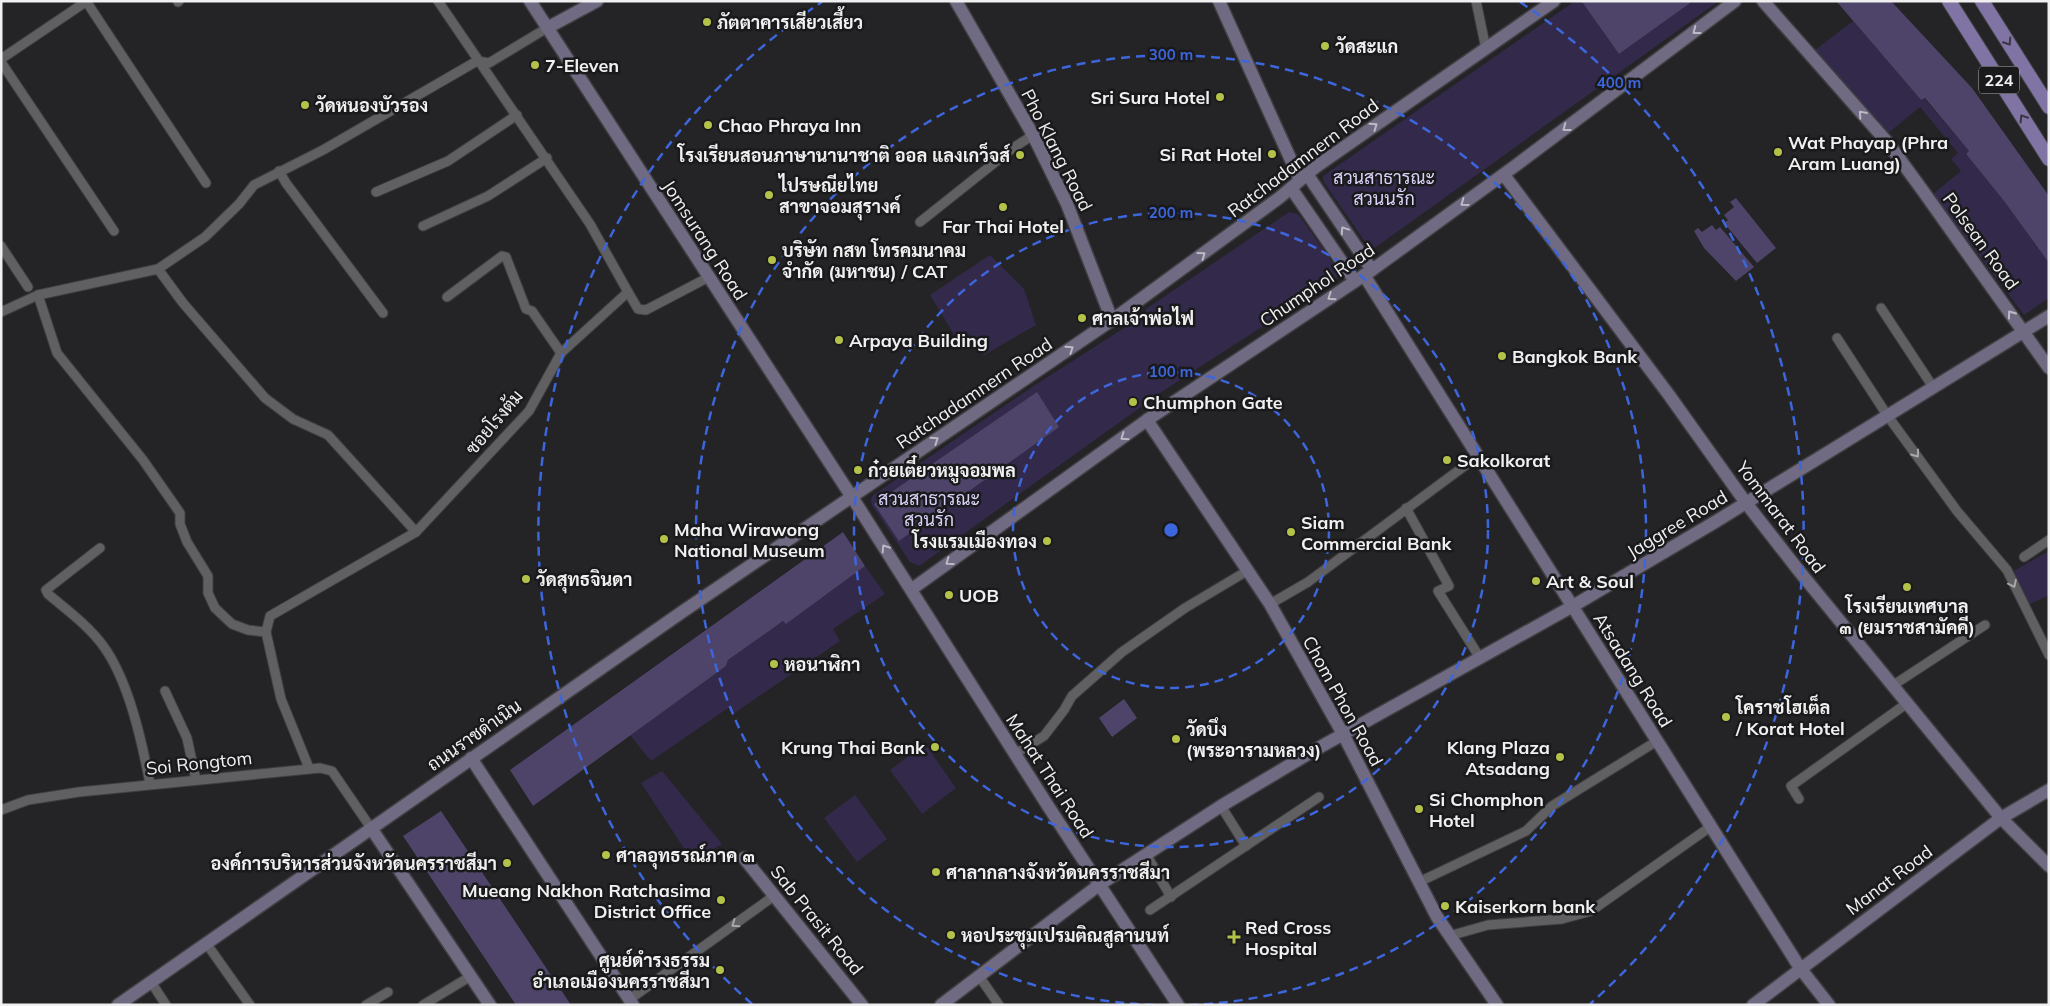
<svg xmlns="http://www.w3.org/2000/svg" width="2050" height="1006" viewBox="0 0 2050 1006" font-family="Mulish,Sarabun,sans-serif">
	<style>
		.green { fill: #332a4b }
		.water { fill: #4e4469 }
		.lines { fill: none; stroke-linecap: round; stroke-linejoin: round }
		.street-casing { stroke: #3f3f41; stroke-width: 11 }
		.secondary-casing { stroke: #3f3f41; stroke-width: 15 }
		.primary-casing { stroke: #3f3f41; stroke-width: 16 }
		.street { stroke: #605f62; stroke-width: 9 }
		.secondary { stroke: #706a83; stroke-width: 12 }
		.primary { stroke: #8074a4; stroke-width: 14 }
		.oneway { stroke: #bdbac5 }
		.oneway2 { stroke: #393545 }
		.oneway3 { stroke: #a8a8aa }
		.ring { fill: none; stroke: #3d66dc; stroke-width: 2.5; stroke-dasharray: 9 6 }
		.poi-dot { fill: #b5c24a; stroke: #1a1a1c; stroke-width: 2 }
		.labels { text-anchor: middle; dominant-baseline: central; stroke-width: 5; stroke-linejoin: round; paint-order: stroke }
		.shield { fill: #1a1a1c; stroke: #b0b0b1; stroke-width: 1 }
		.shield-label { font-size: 16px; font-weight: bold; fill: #f0f0f1 }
		.poi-label { font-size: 18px; font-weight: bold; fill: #f0f0f1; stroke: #1a1a1c; text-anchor: start }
		.street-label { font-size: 18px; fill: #f0f0f1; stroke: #1a1a1c }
		.park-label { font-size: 18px; fill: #dbd2fa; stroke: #1a1a1c }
		.centre { fill: #3d66dc; stroke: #1a1a1c; stroke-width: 2.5 }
		.ring-label { font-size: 15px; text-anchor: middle; font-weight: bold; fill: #3d66dc; stroke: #1a1a1c; stroke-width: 5; stroke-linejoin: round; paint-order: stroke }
	</style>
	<rect width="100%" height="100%" fill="#242325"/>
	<g class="green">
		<polygon points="1575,1 1581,1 1619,54 1693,1 1719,1 1376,247 1373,248 1368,246 1323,181 1323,176"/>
		<polygon points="1853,21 1921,100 1924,98 1969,151 1966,154 2004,201 2049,263 2049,298 2024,315 1933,194 1961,171 1951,159 1958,153 1920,107 1887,134 1814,51"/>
		<polygon points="1289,212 1298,214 1338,270 1337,278 1166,389 919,566 910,562 872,505 871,500 872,496 1035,385 1146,314 1146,309"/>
		<polygon points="990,255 1024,289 1036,325 984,355 975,341 965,339 959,343 930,295"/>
		<polygon points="2049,551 2049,595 2028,605 2012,572"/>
		<polygon points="865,566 885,594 833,629 840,641 733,714 728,708 651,761 630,735 726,666 728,660 783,621 787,623"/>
		<polygon points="925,744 956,788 922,814 890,770"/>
		<polygon points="662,771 722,844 693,862 641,783"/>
		<polygon points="855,795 887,839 857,862 824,818"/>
	</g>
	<g class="water">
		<polygon points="1583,1 1693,1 1619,54 1582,2"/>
		<polygon points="1838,1 1891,1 1972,88 2049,196 2049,263 2004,201 1966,154 1969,151 1925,98 1921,100 1837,2"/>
		<polygon points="1736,198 1776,248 1757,263 1724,223 1728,220 1724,215 1734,207 1730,202"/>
		<polygon points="1712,225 1716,230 1720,227 1754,267 1736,281 1704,248 1694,231 1698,228 1702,232"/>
		<polygon points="1037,392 1059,427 899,541 874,504"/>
		<polygon points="843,532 865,566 786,624 783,621 728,660 726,666 533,806 510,770"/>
		<polygon points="1124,699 1137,718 1112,737 1099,718"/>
		<polygon points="441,811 571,1005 516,1005 403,836"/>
	</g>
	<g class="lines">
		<defs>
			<g id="street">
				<polyline points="86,1 206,183"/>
				<polyline points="1476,1 1486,49"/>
				<polyline points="178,2 179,1"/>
				<polyline points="1,59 87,1"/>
				<polyline points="1,62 114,231"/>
				<polyline points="279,171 286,183 383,313"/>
				<polyline points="376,192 448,161 517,115"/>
				<polyline points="920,222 1013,148 1033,135"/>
				<polyline points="423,226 488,196 547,158"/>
				<polyline points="1,246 28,287"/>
				<polyline points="158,269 183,303 265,398 293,419 328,435 416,532"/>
				<polyline points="628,292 638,309 646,310 709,277"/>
				<polyline points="38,295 57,353 143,460 180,513 180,524 187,542 208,576 208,593 215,608 232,624 248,630 266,632"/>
				<polyline points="447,297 502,256 506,257 526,309 532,311 561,353"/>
				<polyline points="1881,308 1933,387"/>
				<polyline points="1,312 38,295 158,269 205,237 239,204 254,185 323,150 477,61 489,63 547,28"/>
				<polyline points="1837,338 1887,415 1957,511 2007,570 2049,655"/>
				<polyline points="1406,508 1449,586 1438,591 1480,658"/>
				<path d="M 100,548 L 46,590 L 48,594 C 67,610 89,626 104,647 C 129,682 142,742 150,784"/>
				<polyline points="2024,557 2049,540"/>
				<polyline points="1270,604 1308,582 1478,456"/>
				<polyline points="1892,686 1985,625"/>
				<polyline points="165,691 187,738 196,780"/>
				<polyline points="1015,754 1044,736 1064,710 1072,696 1122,652 1185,608 1247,571"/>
				<polyline points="309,768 281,699 266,632 270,616 416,532 529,411 561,353 628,292 590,224 438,1"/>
				<polyline points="1799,799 1791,786 1906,704"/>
				<polyline points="1221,806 1246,846"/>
				<polyline points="1,810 28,800 79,792 320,768 332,771 371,828"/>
				<polyline points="1146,854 1171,897"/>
				<polyline points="1419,882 1526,831 1552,806 1657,741"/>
				<polyline points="1150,910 1319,797"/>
				<polyline points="1449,936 1488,925 1562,919 1591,911 1710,827"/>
				<polyline points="206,943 250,1005"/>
				<polyline points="979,976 999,1005"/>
				<polyline points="151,982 166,1005"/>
				<polyline points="630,999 774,896"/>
				<polyline points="366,1005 388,992"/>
				<polyline points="423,1005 471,976"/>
			</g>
			<g id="secondary">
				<polyline points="530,1 859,508 1048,806 1178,1005"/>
				<polyline points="956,1 1033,135 1067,204 1112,320"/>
				<polyline points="1219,1 1300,180"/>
				<polyline points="1763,1 1888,143 1923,191 2049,368"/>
				<polyline points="547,28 597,1"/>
				<polyline points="1307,174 1372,270"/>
				<polyline points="1504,175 1669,395 1746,503 1799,571 2001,818 2049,866"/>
				<polyline points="1291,188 1355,281"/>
				<polyline points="1364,275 1800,968 1829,1005"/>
				<polyline points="1147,420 1270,604 1343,734 1437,917 1497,1005"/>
				<polyline points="912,589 1147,420 1372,270 1515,166 1735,1"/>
				<polyline points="471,758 633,1005"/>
				<polyline points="371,828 490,1005"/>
				<polyline points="744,858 862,1005"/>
				<polyline points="118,1005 682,612 1112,320 1279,198 1317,166 1554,1"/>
				<polyline points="941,1005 1099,885 1221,806 1313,751 1573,606 1715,522 2049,316"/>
				<polyline points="1753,1005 2001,818 2049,790"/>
			</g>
			<g id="primary">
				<polyline points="1949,1 2049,159"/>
				<polyline points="1982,1 2049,107"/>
			</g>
		</defs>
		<use href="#street" class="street-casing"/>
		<use href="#secondary" class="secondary-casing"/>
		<use href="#primary" class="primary-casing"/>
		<use href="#street" class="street"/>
		<use href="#secondary" class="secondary"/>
		<use href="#primary" class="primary"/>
	</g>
	<defs><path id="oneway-chevron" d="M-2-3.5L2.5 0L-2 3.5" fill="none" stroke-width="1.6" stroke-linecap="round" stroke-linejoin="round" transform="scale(1.25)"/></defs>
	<g class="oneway">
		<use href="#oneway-chevron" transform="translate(1696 31) rotate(143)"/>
		<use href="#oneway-chevron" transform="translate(1862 114) rotate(-131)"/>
		<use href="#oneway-chevron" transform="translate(1374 126) rotate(-35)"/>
		<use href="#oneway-chevron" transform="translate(1566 128) rotate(143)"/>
		<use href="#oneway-chevron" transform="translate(1464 203) rotate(144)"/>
		<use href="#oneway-chevron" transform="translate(1344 230) rotate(-124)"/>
		<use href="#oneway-chevron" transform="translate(1202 255) rotate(-36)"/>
		<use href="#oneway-chevron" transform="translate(1331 297) rotate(146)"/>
		<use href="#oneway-chevron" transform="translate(2011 314) rotate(-126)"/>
		<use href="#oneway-chevron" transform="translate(1070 349) rotate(-34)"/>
		<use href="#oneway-chevron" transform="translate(1124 437) rotate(145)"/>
		<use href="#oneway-chevron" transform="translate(935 440) rotate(-34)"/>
		<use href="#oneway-chevron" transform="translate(885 548) rotate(-123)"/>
		<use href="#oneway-chevron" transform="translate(949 562) rotate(144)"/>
	</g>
	<g class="oneway2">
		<use href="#oneway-chevron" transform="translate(2008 42) rotate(57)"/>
		<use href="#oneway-chevron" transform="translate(2023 118) rotate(-122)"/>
	</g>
	<g class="oneway3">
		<use href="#oneway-chevron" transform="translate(1916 454) rotate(54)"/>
		<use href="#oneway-chevron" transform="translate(2013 584) rotate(64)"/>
		<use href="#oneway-chevron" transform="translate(735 924) rotate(145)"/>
	</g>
	<g class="ring">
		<circle cx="1171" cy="530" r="158"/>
		<circle cx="1171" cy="530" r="317"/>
		<path d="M1154 1005A475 475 0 1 1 1188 1005"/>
		<path d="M752 1004A633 633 0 0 1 822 2M1520 2A633 633 0 0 1 1590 1004"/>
	</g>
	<g class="poi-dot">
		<circle cx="707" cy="22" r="5"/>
		<circle cx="1325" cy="46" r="5"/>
		<circle cx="535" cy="65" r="5"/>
		<circle cx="1220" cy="97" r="5"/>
		<circle cx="305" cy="105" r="5"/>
		<circle cx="708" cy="125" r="5"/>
		<circle cx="1778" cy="152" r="5"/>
		<circle cx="1272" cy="154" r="5"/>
		<circle cx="1020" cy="155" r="5"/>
		<circle cx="769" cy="195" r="5"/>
		<circle cx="1003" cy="207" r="5"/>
		<circle cx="772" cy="260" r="5"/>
		<circle cx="1082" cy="318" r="5"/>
		<circle cx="839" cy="340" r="5"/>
		<circle cx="1502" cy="356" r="5"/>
		<circle cx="1133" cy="402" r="5"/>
		<circle cx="1447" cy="460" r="5"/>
		<circle cx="858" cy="470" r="5"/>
		<circle cx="1291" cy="532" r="5"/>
		<circle cx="664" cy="539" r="5"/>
		<circle cx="1047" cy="541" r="5"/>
		<circle cx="526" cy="579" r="5"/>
		<circle cx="1536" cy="581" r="5"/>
		<circle cx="1907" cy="587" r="5"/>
		<circle cx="949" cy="595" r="5"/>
		<circle cx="774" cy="664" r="5"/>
		<circle cx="1726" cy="717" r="5"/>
		<circle cx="1176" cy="739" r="5"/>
		<circle cx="935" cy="747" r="5"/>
		<circle cx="1560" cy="757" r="5"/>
		<circle cx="1419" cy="809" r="5"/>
		<circle cx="606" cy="855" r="5"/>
		<circle cx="507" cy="863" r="5"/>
		<circle cx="936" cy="872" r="5"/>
		<circle cx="721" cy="900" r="5"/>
		<circle cx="1445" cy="906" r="5"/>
		<circle cx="951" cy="935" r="5"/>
		<path d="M1231.5 929.5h5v5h5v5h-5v5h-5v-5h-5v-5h5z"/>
		<circle cx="720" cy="970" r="5"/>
	</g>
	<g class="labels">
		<rect class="shield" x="1979" y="66.5" width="40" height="27" rx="4"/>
		<g class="shield-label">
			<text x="1999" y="80">224</text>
		</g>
		<g class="poi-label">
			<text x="717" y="22">ภัตตาคารเสียวเสี้ยว</text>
			<text x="1335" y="46">วัดสะแก</text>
			<text x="545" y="65">7-Eleven</text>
			<text x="1210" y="97" text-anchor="end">Sri Sura Hotel</text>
			<text x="315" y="105">วัดหนองบัวรอง</text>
			<text x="718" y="125">Chao Phraya Inn</text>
			<text x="1788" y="142">Wat Phayap (Phra<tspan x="1788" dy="21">Aram Luang)</tspan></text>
			<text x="1262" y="154" text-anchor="end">Si Rat Hotel</text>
			<text x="1010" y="155" text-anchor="end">โรงเรียนสอนภาษานานาชาติ ออล แลงเกว็จส์</text>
			<text x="779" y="185">ไปรษณียไทย<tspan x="779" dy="21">สาขาจอมสุรางค์</tspan></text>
			<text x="1003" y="226" text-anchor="middle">Far Thai Hotel</text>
			<text x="782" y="250">บริษัท กสท โทรคมนาคม<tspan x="782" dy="21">จำกัด (มหาชน) / CAT</tspan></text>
			<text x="1092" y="318">ศาลเจ้าพ่อไฟ</text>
			<text x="849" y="340">Arpaya Building</text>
			<text x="1512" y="356">Bangkok Bank</text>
			<text x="1143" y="402">Chumphon Gate</text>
			<text x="1457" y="460">Sakolkorat</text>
			<text x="868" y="470">ก๋วยเตี๋ยวหมูจอมพล</text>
			<text x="1301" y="522">Siam<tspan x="1301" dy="21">Commercial Bank</tspan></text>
			<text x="674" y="529">Maha Wirawong<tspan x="674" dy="21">National Museum</tspan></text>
			<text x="1037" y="541" text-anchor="end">โรงแรมเมืองทอง</text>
			<text x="536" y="579">วัดสุทธจินดา</text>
			<text x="1546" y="581">Art &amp; Soul</text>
			<text x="959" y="595">UOB</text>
			<text x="1907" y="606" text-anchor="middle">โรงเรียนเทศบาล<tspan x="1907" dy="21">๓ (ยมราชสามัคคี)</tspan></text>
			<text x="784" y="664">หอนาฬิกา</text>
			<text x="1736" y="707">โคราชโฮเต็ล<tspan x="1736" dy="21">/ Korat Hotel</tspan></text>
			<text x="1186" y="729">วัดบึง<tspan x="1186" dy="21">(พระอารามหลวง)</tspan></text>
			<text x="925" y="747" text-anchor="end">Krung Thai Bank</text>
			<text x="1550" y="747" text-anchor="end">Klang Plaza<tspan x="1550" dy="21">Atsadang</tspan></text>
			<text x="1429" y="799">Si Chomphon<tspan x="1429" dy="21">Hotel</tspan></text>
			<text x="616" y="855">ศาลอุทธรณ์ภาค ๓</text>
			<text x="497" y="863" text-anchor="end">องค์การบริหารส่วนจังหวัดนครราชสีมา</text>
			<text x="946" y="872">ศาลากลางจังหวัดนครราชสีมา</text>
			<text x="711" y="890" text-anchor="end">Mueang Nakhon Ratchasima<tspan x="711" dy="21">District Office</tspan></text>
			<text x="1455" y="906">Kaiserkorn bank</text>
			<text x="1245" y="927">Red Cross<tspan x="1245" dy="21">Hospital</tspan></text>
			<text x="961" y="935">หอประชุมเปรมติณสูลานนท์</text>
			<text x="710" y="960" text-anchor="end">ศูนย์ดำรงธรรม<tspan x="710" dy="21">อำเภอเมืองนครราชสีมา</tspan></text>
		</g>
		<g class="street-label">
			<text transform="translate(1057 150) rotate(63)">Pho Klang Road</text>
			<text transform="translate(1303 158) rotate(-37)">Ratchadamnern Road</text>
			<text transform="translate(705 240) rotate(57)">Jomsurang Road</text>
			<text transform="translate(1981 241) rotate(54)">Polsean Road</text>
			<text transform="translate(1317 285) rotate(-34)">Chumphol Road</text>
			<text transform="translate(974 393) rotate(-34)">Ratchadamnern Road</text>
			<text transform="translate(494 422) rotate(-50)">ซอยโรงต้ม</text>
			<text transform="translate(1781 517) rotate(53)">Yommarat Road</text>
			<text transform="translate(1677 524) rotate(-31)">Jaggree Road</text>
			<text transform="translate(1633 670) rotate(58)">Atsadang Road</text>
			<text transform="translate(1343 701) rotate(61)">Chom Phon Road</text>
			<text transform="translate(474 735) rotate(-35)">ถนนราชดำเนิน</text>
			<text transform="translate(199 763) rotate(-6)">Soi Rongtom</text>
			<text transform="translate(1050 776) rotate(57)">Mahat Thai Road</text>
			<text transform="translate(1889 880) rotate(-37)">Manat Road</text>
			<text transform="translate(817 920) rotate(51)">Sab Prasit Road</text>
		</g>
		<g class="park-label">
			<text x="1384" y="177">สวนสาธารณะ<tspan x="1384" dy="21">สวนนรัก</tspan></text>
			<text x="929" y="498">สวนสาธารณะ<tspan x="929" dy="21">สวนรัก</tspan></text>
		</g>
	</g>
	<circle cx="1171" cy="530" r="8" class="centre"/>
	<g class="ring-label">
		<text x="1171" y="60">300 m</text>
		<text x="1619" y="88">400 m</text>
		<text x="1171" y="218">200 m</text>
		<text x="1171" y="377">100 m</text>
	</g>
	<rect width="2050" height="1006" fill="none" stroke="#f0f0f1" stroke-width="5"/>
</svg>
